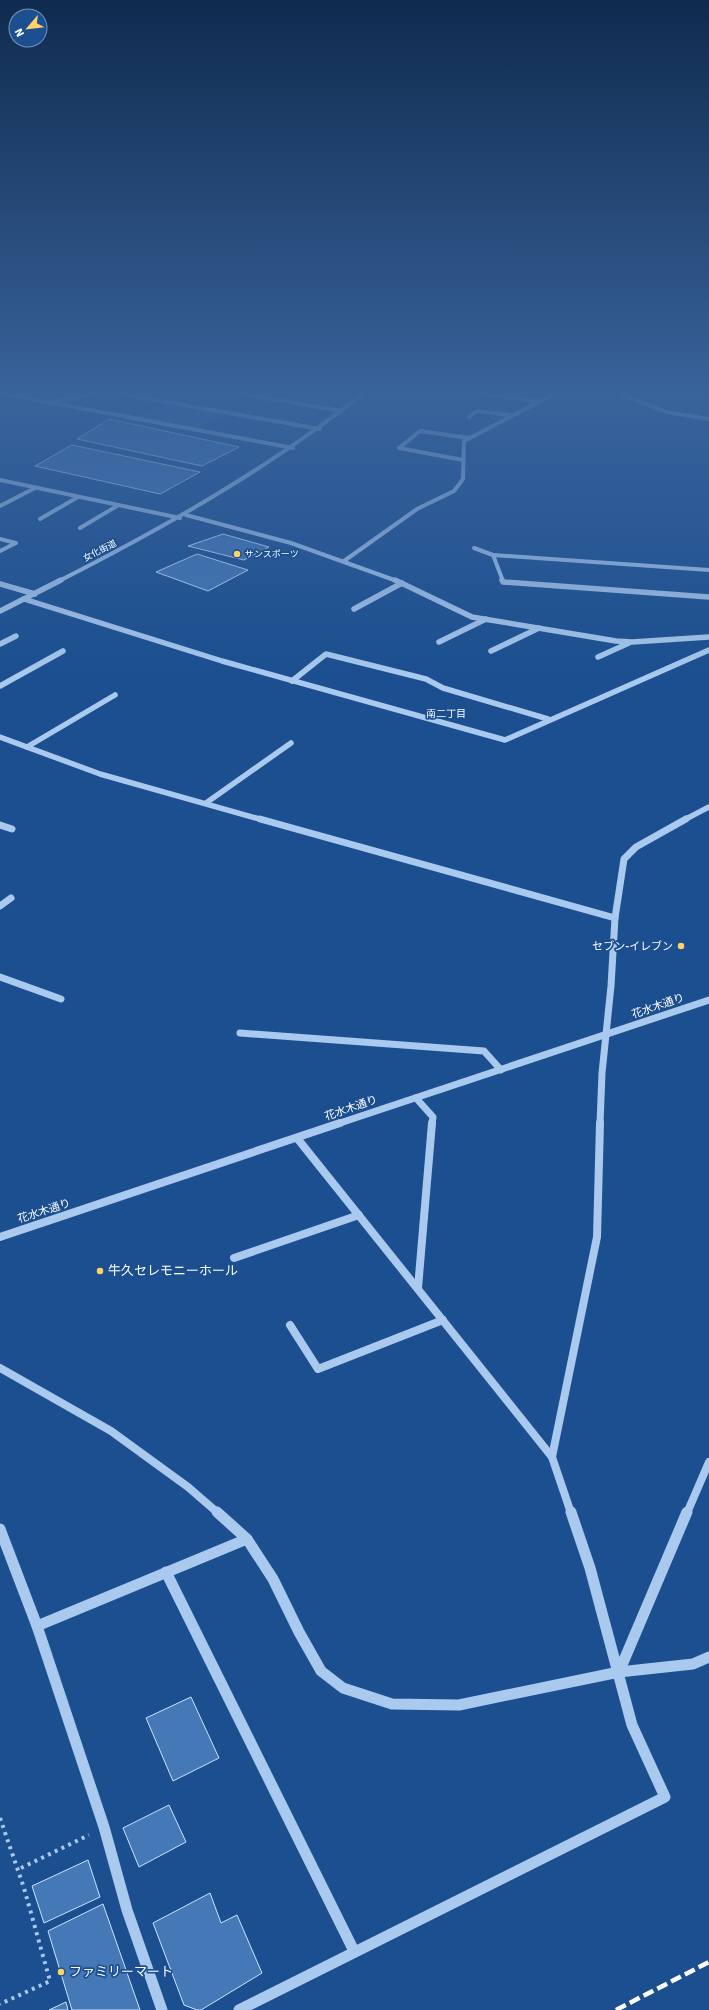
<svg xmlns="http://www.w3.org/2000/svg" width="709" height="2010" viewBox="0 0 709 2010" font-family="Signika,'Noto Sans JP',sans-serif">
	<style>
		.green { fill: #2e69ad }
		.building { fill: #4478b7; stroke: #cfe3fa }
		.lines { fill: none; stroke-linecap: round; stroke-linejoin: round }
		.path { stroke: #a9c9ee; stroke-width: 4; stroke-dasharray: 3 4.5; stroke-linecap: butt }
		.minor-far4 { stroke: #a9c9ee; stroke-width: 4 }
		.minor-far3 { stroke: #a9c9ee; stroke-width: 5.5 }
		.minor-far2 { stroke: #a9c9ee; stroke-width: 7 }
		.minor-far1 { stroke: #a9c9ee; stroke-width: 8 }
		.minor { stroke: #a9c9ee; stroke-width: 11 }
		.rail { stroke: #fff; stroke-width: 4.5; stroke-dasharray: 11 4.5; stroke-linecap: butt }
		.poi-dot { fill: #ffd166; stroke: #1b4f8f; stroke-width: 1.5 }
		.labels { text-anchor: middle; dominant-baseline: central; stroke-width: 3.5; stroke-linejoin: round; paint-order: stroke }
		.far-street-label { font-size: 9px; fill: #fff; stroke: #1b4f8f }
		.far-poi-label { font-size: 9px; fill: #fff; stroke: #1b4f8f; text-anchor: start }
		.far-neighbourhood-label { font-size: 10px; fill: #fff; stroke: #1b4f8f }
		.poi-label { font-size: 11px; fill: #fff; stroke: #1b4f8f; text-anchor: end }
		.street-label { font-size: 11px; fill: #fff; stroke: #1b4f8f }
		.near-poi-label { font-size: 13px; fill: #fff; stroke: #1b4f8f; text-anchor: start }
	</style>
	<rect width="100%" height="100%" fill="#1b4f8f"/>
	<polygon class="green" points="169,403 227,414 200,430 138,418"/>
	<g class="building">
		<polygon points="109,419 239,447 202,466 77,439"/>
		<polygon points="72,445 200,472 160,494 35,466"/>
		<polygon points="223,534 269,547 244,560 188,546"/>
		<polygon points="197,554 248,570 208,591 156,572"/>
		<polygon points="191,1697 219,1758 173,1781 146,1718"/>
		<polygon points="169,1805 186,1842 139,1867 123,1828"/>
		<polygon points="88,1860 100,1897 44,1923 32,1886"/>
		<polygon points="210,1893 221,1923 237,1915 262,1973 201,2010 197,2010 184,2005 153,1923"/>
		<polygon points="103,1904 140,2010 72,2010 48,1931"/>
		<polygon points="66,2002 68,2010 49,2010"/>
	</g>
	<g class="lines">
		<g class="path">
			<polyline points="0,1818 24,1888 50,1981 0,2004"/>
			<polyline points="21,1868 89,1835"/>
		</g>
		<g class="minor-far4">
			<polyline points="5,394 293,448"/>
			<polyline points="122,394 320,429"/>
			<polyline points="243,394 342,411"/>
			<polyline points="480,394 538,401"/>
			<polyline points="621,394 666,412 709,419"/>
			<polyline points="52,401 94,394"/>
			<polyline points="469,417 477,411 510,415"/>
			<polyline points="463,460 399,448 420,431 469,438"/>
			<polyline points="0,480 180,518"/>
			<polyline points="0,506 35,488"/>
			<polyline points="186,515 291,543 397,581"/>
			<polyline points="40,519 78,497"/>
			<polyline points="80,528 117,506"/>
			<polyline points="0,539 16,543 0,551"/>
			<polyline points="474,548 493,555"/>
			<polyline points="344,561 417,509 454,491 463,479 464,441 554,394"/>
			<path d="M 59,581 C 167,526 267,469 363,394"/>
			<polyline points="503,581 493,555 709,570"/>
		</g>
		<g class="minor-far3">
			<polyline points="395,580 472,617 616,641 632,642 709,637"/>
			<polyline points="502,580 503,582 709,597"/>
			<polyline points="0,584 35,594"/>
			<polyline points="24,599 222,661 505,740 709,650"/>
			<polyline points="354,609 402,583"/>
			<polyline points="0,611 61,580"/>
			<polyline points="439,642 486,619"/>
			<polyline points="0,644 16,636"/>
			<polyline points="491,651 539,628"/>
			<polyline points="598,657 629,643"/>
			<polyline points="292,681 326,654 426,679 443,688 548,719"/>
			<polyline points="0,686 63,651"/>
			<polyline points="0,737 100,774 263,820"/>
			<polyline points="27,747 115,695"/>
			<polyline points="206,803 291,743"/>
			<polyline points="684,820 709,807"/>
		</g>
		<g class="minor-far2">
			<polyline points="260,819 615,918"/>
			<polyline points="0,825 12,829"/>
			<polyline points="0,906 11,898"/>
			<polyline points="0,977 61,999"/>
			<polyline points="240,1033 484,1051 501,1070"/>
			<polyline points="416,1098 433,1117 432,1124"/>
			<polyline points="337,1124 709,1000"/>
			<polyline points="600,1124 602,1073 611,986 615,918 624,859 636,847 686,819"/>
		</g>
		<g class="minor-far1">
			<polyline points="297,1138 552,1457"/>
			<polyline points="0,1237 340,1123"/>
			<polyline points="234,1258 359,1215"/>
			<polyline points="418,1288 432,1123"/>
			<polyline points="290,1325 318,1369 443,1320"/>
			<polyline points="0,1368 111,1431 188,1487 218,1513"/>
			<polyline points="571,1513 552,1457 597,1237 600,1123"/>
			<polyline points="687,1513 709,1462"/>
		</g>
		<g class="minor">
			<polyline points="217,1512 247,1539 273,1579 299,1632 321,1671 343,1688 392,1704 459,1705 619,1672 693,1664 709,1657"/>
			<polyline points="0,1529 37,1626 104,1827 127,1910 162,2010"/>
			<polyline points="166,1572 354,1951"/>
			<polyline points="37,1626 247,1539"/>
			<polyline points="619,1672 687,1512"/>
			<polyline points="239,2010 665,1797 632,1725 590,1568 571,1512"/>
		</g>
		<polyline class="rail" points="616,2010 709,1962"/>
	</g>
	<linearGradient id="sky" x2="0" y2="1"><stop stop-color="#0f2b4f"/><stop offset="0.58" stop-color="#39639b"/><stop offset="1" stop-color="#39639b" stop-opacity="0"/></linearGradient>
	<rect width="709" height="675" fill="url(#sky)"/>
	<g class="poi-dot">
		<circle cx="237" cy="554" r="4"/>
		<circle cx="681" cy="946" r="4"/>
		<circle cx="100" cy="1271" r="4"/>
		<circle cx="61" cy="1972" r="4"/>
	</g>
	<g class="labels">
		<g class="far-street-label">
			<text transform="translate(100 551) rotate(-27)">女化街道</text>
		</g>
		<g class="far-poi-label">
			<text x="245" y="554">サンスポーツ</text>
		</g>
		<g class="far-neighbourhood-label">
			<text x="446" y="714">南二丁目</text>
		</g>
		<g class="poi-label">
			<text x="673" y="946">セブン-イレブン</text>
		</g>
		<g class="street-label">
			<text transform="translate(658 1006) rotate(-19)">花水木通り</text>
			<text transform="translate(351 1108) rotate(-19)">花水木通り</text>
			<text transform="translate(44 1211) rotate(-18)">花水木通り</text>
		</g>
		<g class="near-poi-label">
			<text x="108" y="1271">牛久セレモニーホール</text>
			<text x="69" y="1972">ファミリーマート</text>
		</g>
	</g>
	<g transform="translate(28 28) rotate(242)"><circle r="19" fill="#1b4f8f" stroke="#7695bc"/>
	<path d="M0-3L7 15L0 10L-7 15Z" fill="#ffd166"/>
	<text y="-6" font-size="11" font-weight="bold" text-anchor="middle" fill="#ffffff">N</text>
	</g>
</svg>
